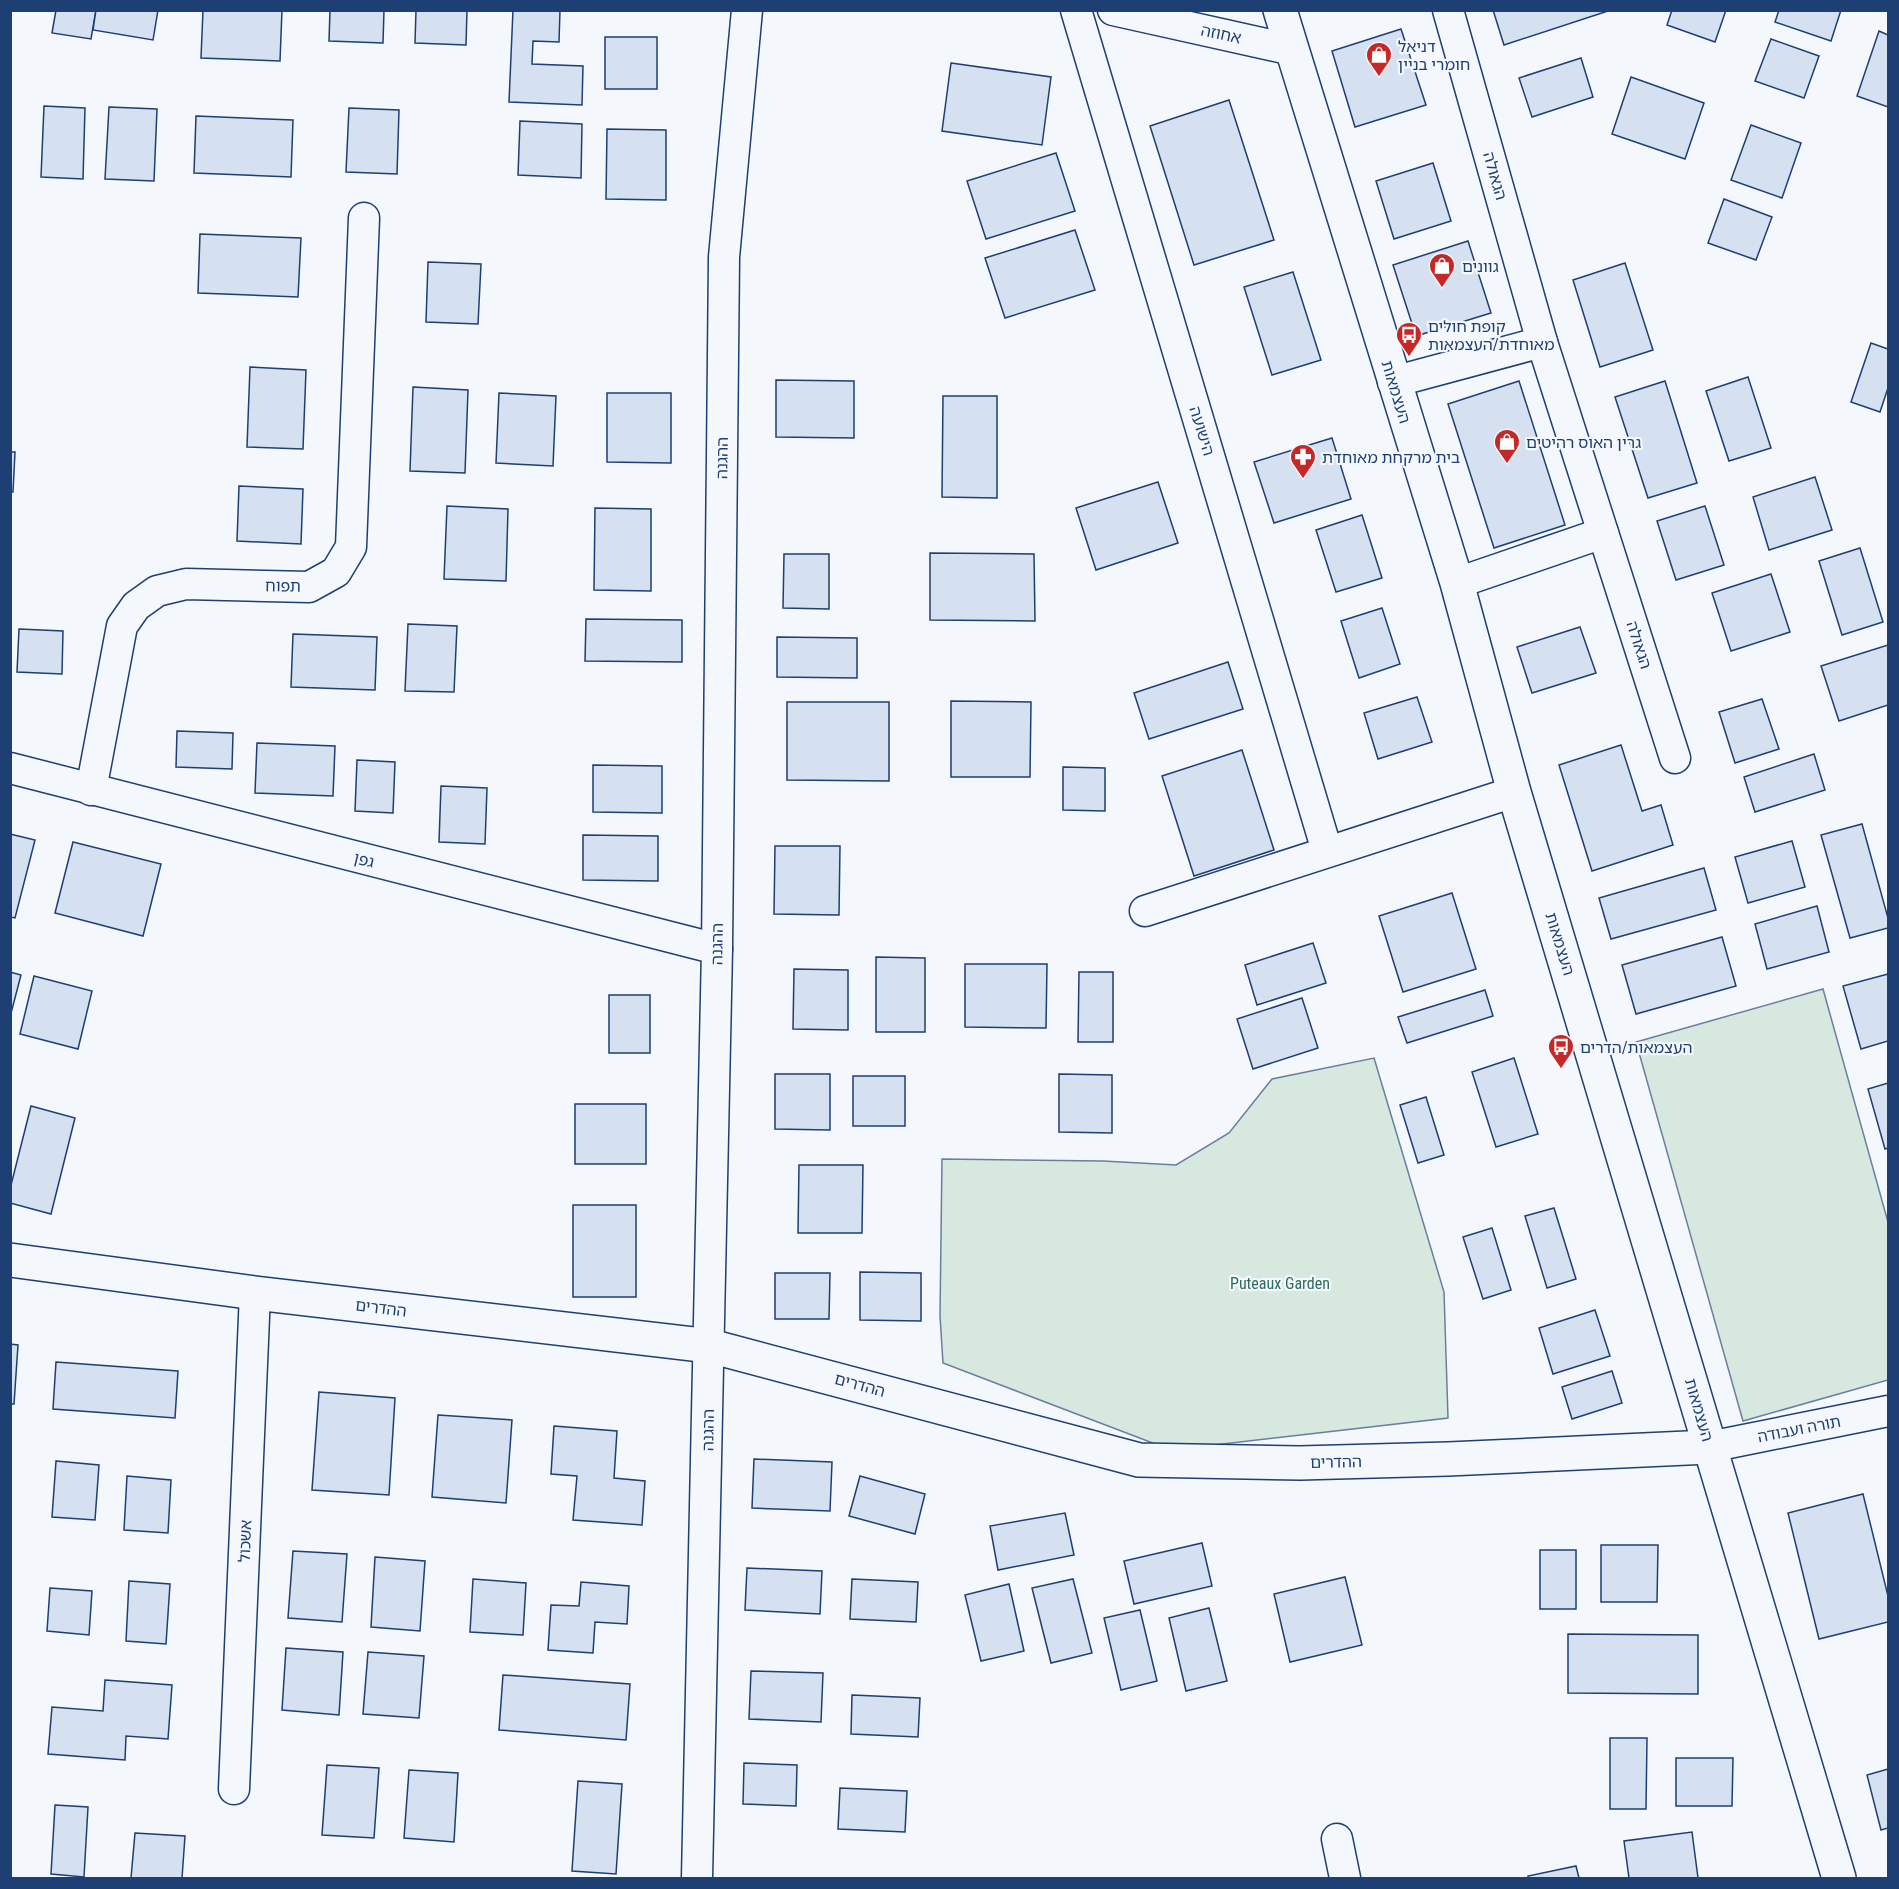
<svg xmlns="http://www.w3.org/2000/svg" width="1899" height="1889" viewBox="0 0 1899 1889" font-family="'Roboto Condensed','Noto Sans Hebrew',sans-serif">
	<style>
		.green { fill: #d7e8df; stroke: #687fa3; stroke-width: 1.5 }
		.building { fill: #d5e0f0; stroke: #1d3f73; stroke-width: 1.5 }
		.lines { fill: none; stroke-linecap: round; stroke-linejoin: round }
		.minor-casing { stroke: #1d3f73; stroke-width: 33 }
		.tertiary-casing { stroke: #1d3f73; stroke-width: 36 }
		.minor { stroke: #f4f7fb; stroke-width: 30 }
		.tertiary { stroke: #f4f7fb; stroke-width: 33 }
		.labels { text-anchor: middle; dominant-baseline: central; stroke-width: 4.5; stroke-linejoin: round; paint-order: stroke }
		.street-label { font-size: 16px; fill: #1d3f73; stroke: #f4f7fb }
		.poi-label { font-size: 16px; fill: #1d3f73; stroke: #f4f7fb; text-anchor: start }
		.park-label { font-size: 16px; fill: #2c6c60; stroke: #f4f7fb }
	</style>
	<rect width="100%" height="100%" fill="#f4f7fb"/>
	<g class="green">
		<polygon points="1823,989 1888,1222 1888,1380 1743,1421 1636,1042"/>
		<polygon points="1374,1058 1444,1292 1448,1418 1171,1450 943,1363 940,1316 942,1159 1103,1161 1176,1165 1229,1133 1272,1079"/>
	</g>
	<g class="building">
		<polygon points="56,10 96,10 91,39 52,33"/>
		<polygon points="96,10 158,10 153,40 93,30"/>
		<polygon points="203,10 282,10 280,61 201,58"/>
		<polygon points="330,10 384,10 383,43 329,41"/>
		<polygon points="416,10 467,10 466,45 415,43"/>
		<polygon points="513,10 560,10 559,42 533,41 532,64 583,66 582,105 509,102"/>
		<polygon points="1493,10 1611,10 1504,45"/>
		<polygon points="1672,10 1726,10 1715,42 1667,25"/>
		<polygon points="1779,10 1841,10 1831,41 1775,22"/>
		<polygon points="1401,29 1426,105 1355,127 1332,51"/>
		<polygon points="1879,31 1888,35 1888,107 1857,96"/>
		<rect x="605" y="37" width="52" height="52"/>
		<polygon points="1771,39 1819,56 1804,98 1755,81"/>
		<polygon points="1581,58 1593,97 1532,117 1519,78"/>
		<polygon points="951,63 1051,77 1042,145 942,131"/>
		<polygon points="1631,77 1704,103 1685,159 1612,134"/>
		<polygon points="1229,100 1274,240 1194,265 1150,126"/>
		<polygon points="44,106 85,108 83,179 41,177"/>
		<polygon points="109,107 157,109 154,181 105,179"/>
		<polygon points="349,108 399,110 397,174 346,172"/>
		<polygon points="196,116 293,120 291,177 194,173"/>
		<polygon points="520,121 582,124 581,178 518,175"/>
		<polygon points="1751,125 1801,143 1782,198 1731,180"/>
		<polygon points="607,129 666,130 666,200 606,199"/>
		<polygon points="1056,153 1075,211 986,239 967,181"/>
		<polygon points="1433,163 1451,221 1394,239 1376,181"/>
		<polygon points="1724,199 1772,217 1756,260 1708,243"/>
		<polygon points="1075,230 1095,290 1005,318 985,258"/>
		<polygon points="200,234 301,238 298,297 198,293"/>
		<polygon points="1468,241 1491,313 1416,336 1393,265"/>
		<polygon points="428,262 481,264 478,324 426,322"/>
		<polygon points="1625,263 1653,350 1600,367 1573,280"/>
		<polygon points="1293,272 1321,360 1272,375 1244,287"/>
		<polygon points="1871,343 1888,349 1888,388 1880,412 1851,402"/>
		<polygon points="250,367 306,370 303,449 247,447"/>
		<polygon points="1748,377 1771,448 1729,461 1706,391"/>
		<polygon points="776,380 854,381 854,438 776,437"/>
		<polygon points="1519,381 1565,525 1494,548 1448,404"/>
		<polygon points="1665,381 1697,483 1648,498 1615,397"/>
		<polygon points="413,387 468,390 465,473 410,471"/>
		<polygon points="499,393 556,396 553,466 496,463"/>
		<polygon points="607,393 671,393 671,463 607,462"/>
		<polygon points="943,396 997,396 997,498 942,497"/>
		<polygon points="1332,438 1351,499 1274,523 1254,462"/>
		<polygon points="10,452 15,452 13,492 10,492"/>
		<polygon points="1815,477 1832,530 1769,550 1753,497"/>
		<polygon points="1158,482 1178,543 1096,570 1076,508"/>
		<polygon points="239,486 303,489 301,544 237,541"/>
		<polygon points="447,506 508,509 506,581 444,579"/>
		<polygon points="1705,506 1724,565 1676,580 1657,521"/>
		<polygon points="595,508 651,509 651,591 594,590"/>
		<polygon points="1362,515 1382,578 1336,592 1316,530"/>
		<polygon points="1860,548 1883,622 1842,635 1819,561"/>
		<polygon points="930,553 1034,554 1035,621 930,620"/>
		<polygon points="784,554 829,554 829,609 783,608"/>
		<polygon points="1771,574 1790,632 1731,651 1712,593"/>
		<polygon points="1382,608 1400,664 1359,678 1341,621"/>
		<polygon points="586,619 682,620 682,662 585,661"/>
		<polygon points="408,624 457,626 454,692 405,691"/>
		<polygon points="1580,627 1596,673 1532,693 1517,647"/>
		<polygon points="19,629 63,631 62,674 17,672"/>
		<polygon points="293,634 377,637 375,690 291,687"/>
		<polygon points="777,637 857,638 857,678 777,677"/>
		<polygon points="1888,645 1888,705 1839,721 1821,666"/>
		<polygon points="1228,662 1243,709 1149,739 1134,693"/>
		<polygon points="1417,697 1432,742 1378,759 1364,713"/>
		<polygon points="1762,699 1779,749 1735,763 1719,712"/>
		<polygon points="951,701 1031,702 1030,777 951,777"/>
		<polygon points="787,702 889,702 889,781 787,780"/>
		<polygon points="177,731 233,733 232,769 176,767"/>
		<polygon points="257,743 335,746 333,796 255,793"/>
		<polygon points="1621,745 1642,811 1661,805 1673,845 1592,871 1559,765"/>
		<polygon points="1242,750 1274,850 1194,876 1162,776"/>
		<polygon points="1814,754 1825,790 1755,812 1744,777"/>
		<polygon points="357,760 395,762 393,813 355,811"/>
		<polygon points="593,765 662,766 662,813 593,812"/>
		<polygon points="1063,767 1105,768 1105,811 1063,810"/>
		<polygon points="441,786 487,788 485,844 439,842"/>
		<polygon points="1862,824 1888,918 1888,928 1850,938 1821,835"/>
		<polygon points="10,834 35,840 15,918 10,917"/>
		<polygon points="583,835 658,836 658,881 583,880"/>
		<polygon points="1792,841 1805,887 1748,903 1735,857"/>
		<polygon points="73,842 161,864 143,936 55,913"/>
		<polygon points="775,846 840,846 839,915 774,914"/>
		<polygon points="1704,868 1716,910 1611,939 1599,898"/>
		<polygon points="1452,893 1476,969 1403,992 1379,916"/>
		<polygon points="1817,906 1829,952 1767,969 1755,924"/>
		<polygon points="1722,937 1736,986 1636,1014 1622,965"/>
		<polygon points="1313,943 1326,983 1257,1005 1245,965"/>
		<polygon points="876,957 925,958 925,1032 876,1032"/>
		<polygon points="965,964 1047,964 1046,1028 965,1027"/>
		<polygon points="794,969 848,970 848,1030 793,1029"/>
		<polygon points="10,972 21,975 10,1017"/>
		<polygon points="1079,972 1113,972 1113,1042 1078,1042"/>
		<polygon points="1888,974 1888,1041 1861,1049 1843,986"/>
		<polygon points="34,976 92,991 78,1049 20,1034"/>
		<polygon points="1485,990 1493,1016 1407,1043 1398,1017"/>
		<rect x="609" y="995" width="41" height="58"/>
		<polygon points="1302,998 1318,1048 1253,1069 1237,1019"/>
		<polygon points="1514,1058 1538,1134 1496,1147 1472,1072"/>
		<polygon points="775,1074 830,1074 830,1130 775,1129"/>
		<polygon points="1059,1074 1112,1075 1112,1133 1059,1132"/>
		<rect x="853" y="1076" width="52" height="50"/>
		<polygon points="1888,1083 1888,1148 1885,1149 1868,1089"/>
		<polygon points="1426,1097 1444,1155 1418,1163 1400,1105"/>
		<rect x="575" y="1104" width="71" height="60"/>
		<polygon points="31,1106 75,1118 51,1214 10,1203 10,1189"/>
		<polygon points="799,1165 863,1165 862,1233 798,1233"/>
		<rect x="573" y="1205" width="63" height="92"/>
		<polygon points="1554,1208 1576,1279 1547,1288 1525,1216"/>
		<polygon points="1492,1228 1511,1290 1483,1299 1463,1237"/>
		<polygon points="860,1272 921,1273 921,1321 860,1320"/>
		<polygon points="775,1273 830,1273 829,1319 775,1319"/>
		<polygon points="1595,1310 1610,1356 1553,1374 1539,1328"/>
		<polygon points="10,1344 18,1345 14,1404 10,1404"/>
		<polygon points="56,1362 178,1371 175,1418 53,1409"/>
		<polygon points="1612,1371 1622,1403 1572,1419 1562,1387"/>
		<polygon points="319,1392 395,1398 389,1495 312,1490"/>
		<polygon points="438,1415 512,1420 506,1503 432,1497"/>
		<polygon points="554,1426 617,1431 614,1478 645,1481 642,1525 573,1520 577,1476 551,1474"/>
		<polygon points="754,1459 832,1462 830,1511 752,1508"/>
		<polygon points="56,1461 99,1465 95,1520 52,1517"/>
		<polygon points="127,1476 171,1480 168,1533 124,1530"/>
		<polygon points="860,1476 925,1494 915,1534 849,1516"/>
		<polygon points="1863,1494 1888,1596 1888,1622 1819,1639 1788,1513"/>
		<polygon points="1065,1513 1074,1555 998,1570 990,1526"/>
		<polygon points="1202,1543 1212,1586 1134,1604 1124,1561"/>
		<polygon points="1601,1545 1658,1545 1657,1602 1601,1602"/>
		<rect x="1540" y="1550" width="36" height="59"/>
		<polygon points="293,1551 347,1554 342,1622 288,1618"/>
		<polygon points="375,1557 425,1561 420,1631 371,1627"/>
		<polygon points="747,1568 822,1571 820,1614 745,1610"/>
		<polygon points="1345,1577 1362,1645 1290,1662 1274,1594"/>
		<polygon points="473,1579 526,1583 523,1635 470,1632"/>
		<polygon points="852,1579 918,1582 916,1622 850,1619"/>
		<polygon points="1073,1579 1092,1653 1051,1663 1032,1588"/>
		<polygon points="129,1581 170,1584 166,1644 126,1641"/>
		<polygon points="581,1582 629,1586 627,1624 595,1622 593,1653 548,1650 551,1605 579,1606"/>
		<polygon points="1009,1584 1024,1651 981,1661 965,1595"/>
		<polygon points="50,1588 92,1591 89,1635 47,1631"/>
		<polygon points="1209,1608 1227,1681 1186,1691 1169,1618"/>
		<polygon points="1140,1610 1157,1681 1121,1690 1104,1618"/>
		<polygon points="1568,1634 1698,1635 1698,1694 1568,1693"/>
		<polygon points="286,1648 343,1652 339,1715 282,1710"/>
		<polygon points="368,1652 424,1656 419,1718 363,1714"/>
		<polygon points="751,1671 823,1673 821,1722 749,1719"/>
		<polygon points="503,1675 630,1684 626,1740 499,1730"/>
		<polygon points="105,1680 172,1685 168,1739 126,1736 125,1760 48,1754 52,1707 103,1711"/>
		<polygon points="852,1695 920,1698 918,1737 851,1734"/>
		<polygon points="1610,1738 1647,1738 1646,1809 1610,1809"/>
		<polygon points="1676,1758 1733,1758 1732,1806 1676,1806"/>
		<polygon points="744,1763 797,1765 796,1806 743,1804"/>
		<polygon points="327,1765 379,1768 374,1838 322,1835"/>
		<polygon points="1888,1769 1888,1828 1881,1830 1867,1775"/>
		<polygon points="409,1770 458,1773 454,1842 404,1838"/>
		<polygon points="578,1781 622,1784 616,1874 572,1871"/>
		<polygon points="840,1788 907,1791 905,1832 838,1829"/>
		<polygon points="55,1805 88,1807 84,1877 51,1874"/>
		<polygon points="1692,1832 1698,1878 1629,1878 1624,1841"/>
		<polygon points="135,1833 185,1836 182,1878 131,1878"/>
		<polygon points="1576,1866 1579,1878 1528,1878 1528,1876"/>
	</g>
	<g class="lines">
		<defs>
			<g id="minor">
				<polyline points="1076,10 1327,851"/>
				<polyline points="1113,10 1293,50"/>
				<polyline points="1448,10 1542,342 1675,758"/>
				<polyline points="1393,382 1542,342"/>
				<polyline points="1457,583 1603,533"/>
				<polyline points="10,768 717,949"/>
				<polyline points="91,790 122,626 136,606 157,591 186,584 309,587 336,572 351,547 364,218"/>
				<polyline points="1145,911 1514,792"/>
				<polyline points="1709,1447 1888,1411"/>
				<polyline points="234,1789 255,1293"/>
				<polyline points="1337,1839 1345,1878"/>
				<polyline points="697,1878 717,949 724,257 747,10"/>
			</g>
			<g id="tertiary">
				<polyline points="1280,10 1457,583 1514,792 1839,1878"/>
				<polyline points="10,1260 255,1293 710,1346 1139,1460 1300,1463 1448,1459 1709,1447"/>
			</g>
		</defs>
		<use href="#minor" class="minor-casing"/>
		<use href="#tertiary" class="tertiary-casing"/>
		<use href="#minor" class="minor"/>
		<use href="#tertiary" class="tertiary"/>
	</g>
	<defs>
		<symbol id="shop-pin" viewBox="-11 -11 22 30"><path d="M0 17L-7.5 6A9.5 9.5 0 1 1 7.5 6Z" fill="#c62828" stroke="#f4f7fb"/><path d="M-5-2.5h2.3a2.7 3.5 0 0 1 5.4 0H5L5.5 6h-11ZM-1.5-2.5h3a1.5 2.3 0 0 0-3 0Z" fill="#fff"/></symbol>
		<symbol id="bus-pin" viewBox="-11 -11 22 30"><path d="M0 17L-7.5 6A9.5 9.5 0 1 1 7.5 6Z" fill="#c62828" stroke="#f4f7fb"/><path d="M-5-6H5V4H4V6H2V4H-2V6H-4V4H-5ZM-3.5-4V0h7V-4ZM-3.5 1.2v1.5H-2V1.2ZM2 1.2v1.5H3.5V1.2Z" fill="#fff"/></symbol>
		<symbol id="pharmacy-pin" viewBox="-11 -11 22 30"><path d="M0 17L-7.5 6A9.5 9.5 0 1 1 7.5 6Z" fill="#c62828" stroke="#f4f7fb"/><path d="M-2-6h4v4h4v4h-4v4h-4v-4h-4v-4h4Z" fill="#fff"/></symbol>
	</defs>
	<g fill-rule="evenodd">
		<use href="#shop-pin" x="1364" y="40" width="30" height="40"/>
		<use href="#shop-pin" x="1427" y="251" width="30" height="40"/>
		<use href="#bus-pin" x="1394" y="320" width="30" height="40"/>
		<use href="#shop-pin" x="1492" y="427" width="30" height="40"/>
		<use href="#pharmacy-pin" x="1288" y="442" width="30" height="40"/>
		<use href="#bus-pin" x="1546" y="1032" width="30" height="40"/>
	</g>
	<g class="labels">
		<g class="street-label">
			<text transform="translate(1221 34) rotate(12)">אחוזה</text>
			<text transform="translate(1495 176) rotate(74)">הגאולה</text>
			<text transform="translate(1396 392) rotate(73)">העצמאות</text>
			<text transform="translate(1202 431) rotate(73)">הישועה</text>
			<text transform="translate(722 458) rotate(-89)">ההגנה</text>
			<text transform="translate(283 586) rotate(1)">תפוח</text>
			<text transform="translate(1639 645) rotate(72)">הגאולה</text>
			<text transform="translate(364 860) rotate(14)">גפן</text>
			<text transform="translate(717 944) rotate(-89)">ההגנה</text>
			<text transform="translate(1560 944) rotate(73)">העצמאות</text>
			<text transform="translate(381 1308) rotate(7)">ההדרים</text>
			<text transform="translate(860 1385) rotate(15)">ההדרים</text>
			<text transform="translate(1699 1410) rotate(74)">העצמאות</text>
			<text transform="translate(1799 1429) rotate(-11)">תורה ועבודה</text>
			<text transform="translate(708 1430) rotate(-89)">ההגנה</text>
			<text transform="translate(1336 1462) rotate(-1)">ההדרים</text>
			<text transform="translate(245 1541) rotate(-88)">אשכול</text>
		</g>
		<g class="poi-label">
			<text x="1398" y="46">דניאל<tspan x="1398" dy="18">חומרי בניין</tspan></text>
			<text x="1462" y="266">גוונים</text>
			<text x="1428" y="326">קופת חולים<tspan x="1428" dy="18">מאוחדת/העצמאות</tspan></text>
			<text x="1526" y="442">גרין האוס רהיטים</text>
			<text x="1322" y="457">בית מרקחת מאוחדת</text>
			<text x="1580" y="1047">העצמאות/הדרים</text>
		</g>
		<g class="park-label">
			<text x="1280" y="1283">Puteaux Garden</text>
		</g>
	</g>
	<rect width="1899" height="1889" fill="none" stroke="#1d3f73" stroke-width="24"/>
</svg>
